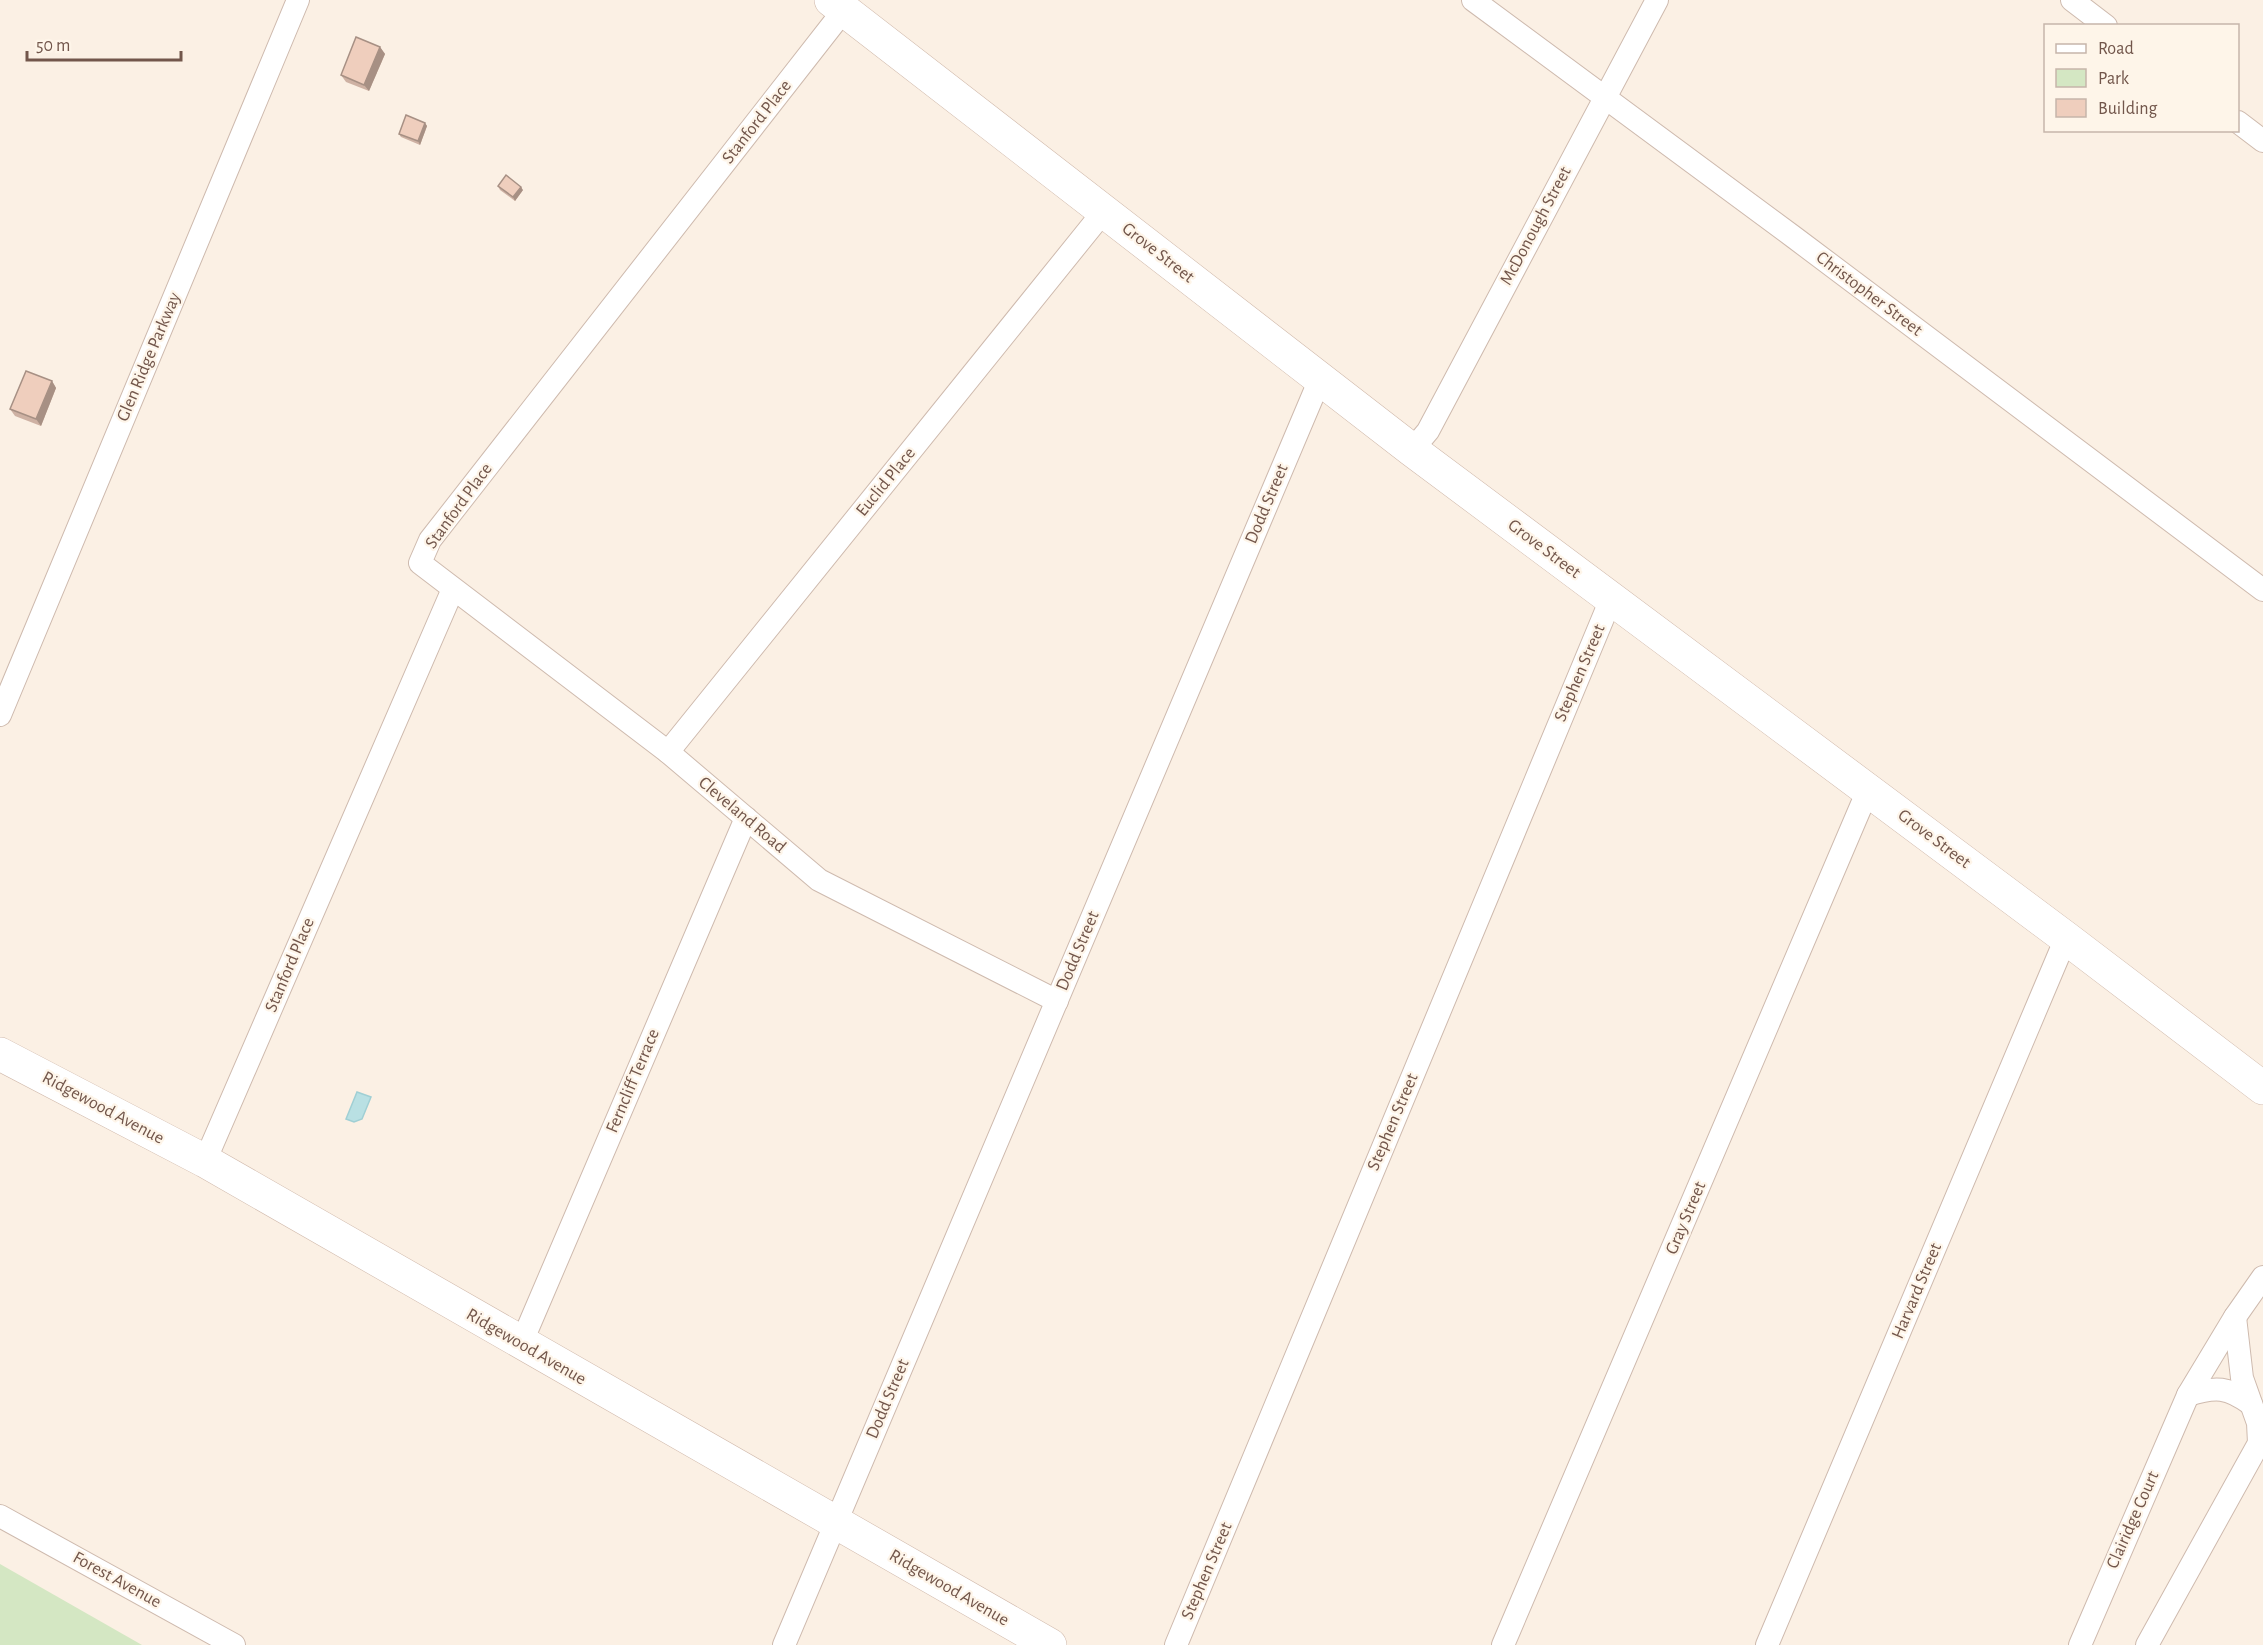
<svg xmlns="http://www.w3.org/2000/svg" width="2263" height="1645" viewBox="0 0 2263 1645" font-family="'Alegreya Sans',sans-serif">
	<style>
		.green { fill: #d4e7c3 }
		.water { fill: #b9e0e3; stroke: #a0cfd4; stroke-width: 1.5 }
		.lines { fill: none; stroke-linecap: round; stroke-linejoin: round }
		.street-casing { stroke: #cebaae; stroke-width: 24 }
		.secondary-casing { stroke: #d0b9ab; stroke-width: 34 }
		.street { stroke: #fff; stroke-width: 22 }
		.secondary { stroke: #fff; stroke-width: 33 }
		.wall { fill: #ceb1a3 }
		.shaded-wall { fill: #a79084 }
		.building { fill: #efcebd; stroke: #a79084; stroke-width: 1.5 }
		.labels { text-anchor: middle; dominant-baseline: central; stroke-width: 4.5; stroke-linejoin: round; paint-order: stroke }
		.street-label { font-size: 18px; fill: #72564b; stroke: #fef5e9 }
	</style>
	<rect width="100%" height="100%" fill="#fbf0e4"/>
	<polygon class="green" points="0,1564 142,1645 0,1645"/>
	<polygon class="water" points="357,1092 371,1097 362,1119 354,1122 346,1119"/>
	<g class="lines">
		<defs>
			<g id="street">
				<polyline points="1473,0 1795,238 2263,590"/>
				<polyline points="2072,0 2106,26"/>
				<polyline points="844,10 430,540 420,563 668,752 819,880 1057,1001"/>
				<polyline points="2238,122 2263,141"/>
				<polyline points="1412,450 1428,431 1657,0"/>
				<polyline points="0,715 298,0"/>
				<polyline points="668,752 1104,211"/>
				<polyline points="205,1161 453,589"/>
				<polyline points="521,1344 746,818"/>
				<path d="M 2188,1395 C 2216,1386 2228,1387 2251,1404"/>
				<polyline points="0,1516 234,1645"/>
				<polyline points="784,1645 1320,379"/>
				<polyline points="1176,1645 1611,599"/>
				<polyline points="1503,1645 1868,790"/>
				<polyline points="1767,1645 2066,938"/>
				<polyline points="2080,1645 2188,1395 2235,1317 2263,1277"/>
				<polyline points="2147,1645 2259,1443 2258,1423 2242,1378 2235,1317"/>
			</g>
			<g id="secondary">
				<polyline points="831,0 1412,450 2066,938 2263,1088"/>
				<polyline points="0,1054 205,1161 1050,1645"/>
			</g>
		</defs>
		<use href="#street" class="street-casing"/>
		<use href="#secondary" class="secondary-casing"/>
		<use href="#street" class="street"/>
		<use href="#secondary" class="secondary"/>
	</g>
	<g class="wall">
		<polygon points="380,47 385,54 369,91 346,82 341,75"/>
		<polygon points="425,123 427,126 420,145 401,137 399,134"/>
		<polygon points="498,186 523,190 515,201 500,190"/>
		<polygon points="52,381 56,388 41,426 15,416 10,409"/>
	</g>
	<g class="shaded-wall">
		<polygon points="380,47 385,54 369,91 364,85"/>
		<polygon points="425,123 427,126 420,145 418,141"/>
		<polygon points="521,187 523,190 515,201 513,197"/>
		<polygon points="52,381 56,388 41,426 36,419"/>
	</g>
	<g class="building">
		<polygon points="356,37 380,47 364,85 341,75"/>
		<polygon points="406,115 425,123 418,141 399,134"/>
		<polygon points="506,175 521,187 513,197 498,186"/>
		<polygon points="26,371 52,381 36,419 10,409"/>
	</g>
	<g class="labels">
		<g class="street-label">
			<text transform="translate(757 122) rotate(-52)">Stanford Place</text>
			<text transform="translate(1536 226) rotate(-62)">McDonough Street</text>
			<text transform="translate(1158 253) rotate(38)">Grove Street</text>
			<text transform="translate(1869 294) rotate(37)">Christopher Street</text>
			<text transform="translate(149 357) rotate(-67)">Glen Ridge Parkway</text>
			<text transform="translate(886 482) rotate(-51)">Euclid Place</text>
			<text transform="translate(1267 504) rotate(-67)">Dodd Street</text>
			<text transform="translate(459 506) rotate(-54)">Stanford Place</text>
			<text transform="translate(1544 549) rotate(37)">Grove Street</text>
			<text transform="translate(1580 673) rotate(-67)">Stephen Street</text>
			<text transform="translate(742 815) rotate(40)">Cleveland Road</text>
			<text transform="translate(1934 839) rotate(37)">Grove Street</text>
			<text transform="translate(1078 951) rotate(-67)">Dodd Street</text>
			<text transform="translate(290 965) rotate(-67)">Stanford Place</text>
			<text transform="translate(633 1081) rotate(-67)">Ferncliff Terrace</text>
			<text transform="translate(103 1108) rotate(28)">Ridgewood Avenue</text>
			<text transform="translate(1393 1122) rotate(-67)">Stephen Street</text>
			<text transform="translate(1686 1218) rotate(-67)">Gray Street</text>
			<text transform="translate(1917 1291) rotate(-67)">Harvard Street</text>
			<text transform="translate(526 1347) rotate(30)">Ridgewood Avenue</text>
			<text transform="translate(888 1399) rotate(-67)">Dodd Street</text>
			<text transform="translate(2133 1520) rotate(-66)">Clairidge Court</text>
			<text transform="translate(1207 1571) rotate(-67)">Stephen Street</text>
			<text transform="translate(117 1580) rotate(29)">Forest Avenue</text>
			<text transform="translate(949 1588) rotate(30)">Ridgewood Avenue</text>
		</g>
	</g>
	<rect x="2044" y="24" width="195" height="108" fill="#fef5e9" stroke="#c6b5aa" stroke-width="1.5"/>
	<rect x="2056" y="44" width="30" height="9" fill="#ffffff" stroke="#c6b5aa" stroke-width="1.5"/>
	<text x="2098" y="54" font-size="18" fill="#72564b">Road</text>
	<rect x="2056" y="69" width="30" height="18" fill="#d4e7c3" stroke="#c6b5aa" stroke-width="1.5"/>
	<text x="2098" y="84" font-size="18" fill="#72564b">Park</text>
	<rect x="2056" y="99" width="30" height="18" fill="#efcebd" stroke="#c6b5aa" stroke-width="1.5"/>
	<text x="2098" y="114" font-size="18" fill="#72564b">Building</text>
	<path d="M27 51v9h154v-9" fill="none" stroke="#72564b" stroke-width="3"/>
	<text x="36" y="51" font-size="18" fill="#72564b" stroke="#fef5e9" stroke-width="4.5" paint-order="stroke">50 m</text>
</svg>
